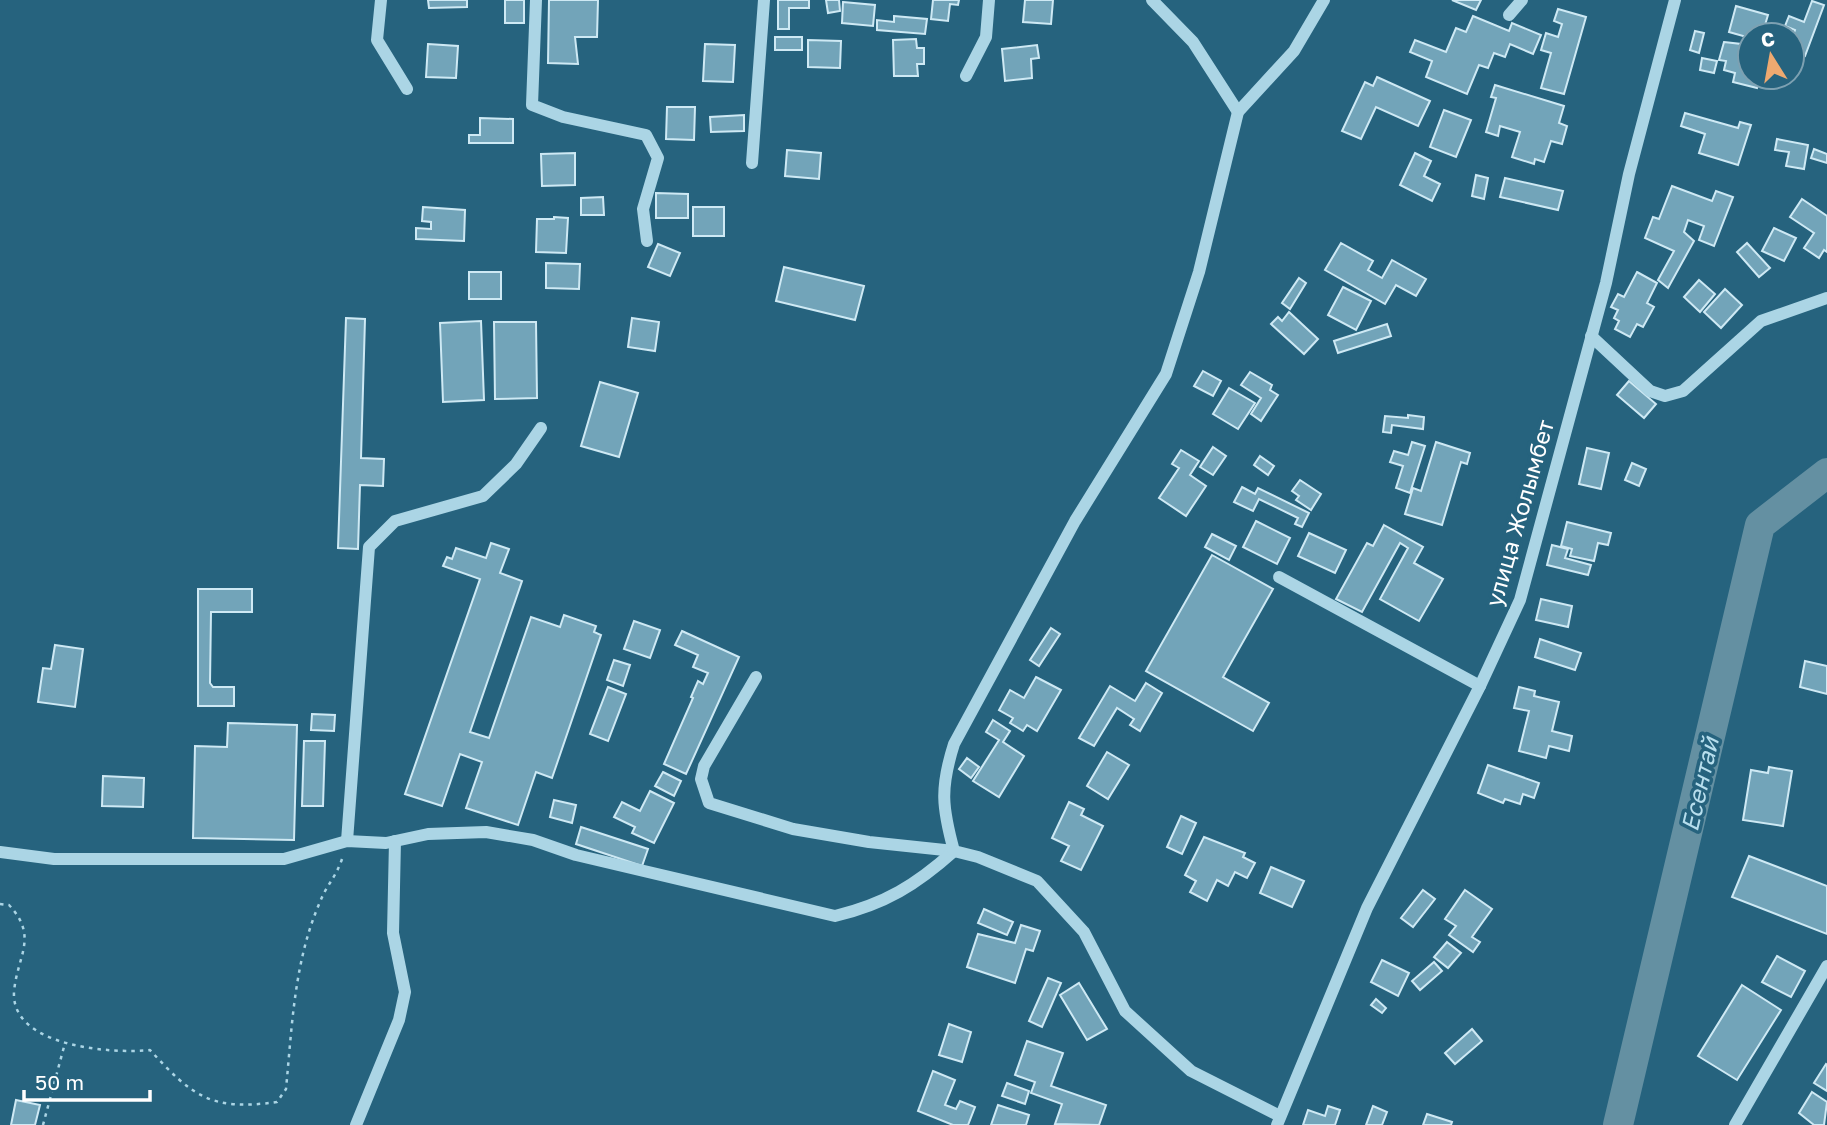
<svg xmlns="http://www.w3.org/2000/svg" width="1827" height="1125" viewBox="0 0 1827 1125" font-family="'Golos Text',sans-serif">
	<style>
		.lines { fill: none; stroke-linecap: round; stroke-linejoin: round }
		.river { stroke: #6490a2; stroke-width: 30 }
		.building { fill: #72a4b9; stroke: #cee9f4; stroke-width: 2 }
		.path { stroke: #abd5e5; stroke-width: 2.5; stroke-dasharray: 3.5 5; stroke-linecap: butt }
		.minor { stroke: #abd5e5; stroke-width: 12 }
		.labels { text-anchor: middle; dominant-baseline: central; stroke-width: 7; stroke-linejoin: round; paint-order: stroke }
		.street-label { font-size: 23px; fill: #fff; stroke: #26637e }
		.water-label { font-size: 24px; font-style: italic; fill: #b7deed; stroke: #26637e }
	</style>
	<rect width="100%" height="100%" fill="#26637e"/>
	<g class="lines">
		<polyline class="river" points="1618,1125 1760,525 1827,473"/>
	</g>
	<g class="building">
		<polygon points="428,0 467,0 467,7 429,8"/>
		<rect x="505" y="0" width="19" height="23"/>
		<polygon points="549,0 598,0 597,37 575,37 578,64 548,63"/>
		<polygon points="778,0 809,0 809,8 789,8 789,29 778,29"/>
		<polygon points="826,0 839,0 840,11 828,13"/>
		<polygon points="933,0 959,0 958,5 950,4 948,21 931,19"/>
		<polygon points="1025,0 1053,0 1051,24 1023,22"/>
		<polygon points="1452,0 1481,0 1476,10"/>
		<polygon points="1812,1 1824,5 1805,56 1794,52 1798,41 1792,38 1795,30 1785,26 1789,16 1804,22"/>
		<polygon points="843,2 875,5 873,26 842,23"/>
		<polygon points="1736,6 1768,15 1762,35 1750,35 1750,38 1729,32"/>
		<polygon points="1558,9 1586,17 1564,94 1541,88 1551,53 1541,50 1546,33 1558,37 1562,24 1554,21"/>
		<polygon points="894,16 927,19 925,34 877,30 877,20 894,22"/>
		<polygon points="1473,16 1509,31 1512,23 1541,35 1533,54 1510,44 1505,57 1494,53 1488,68 1479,65 1467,94 1426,77 1432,61 1410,52 1415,40 1446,52 1456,28 1466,32"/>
		<polygon points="1695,31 1704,33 1699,53 1690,50"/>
		<rect x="775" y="37" width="27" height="13"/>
		<polygon points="916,39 917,48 924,48 924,64 917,64 918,76 894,76 893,40"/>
		<polygon points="808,40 841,41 840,68 808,67"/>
		<polygon points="1724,42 1750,45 1750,77 1760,77 1757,88 1733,82 1735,73 1724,70 1726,61 1719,60"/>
		<polygon points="428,44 458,46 456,78 426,77"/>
		<polygon points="705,44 735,45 733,82 703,81"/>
		<polygon points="1037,45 1039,58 1031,59 1032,78 1005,81 1002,49"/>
		<polygon points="1702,58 1717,61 1714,73 1700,70"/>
		<polygon points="1377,77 1430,101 1418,126 1376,107 1361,139 1342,131 1365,82 1373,86"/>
		<polygon points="1495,85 1564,106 1559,123 1567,126 1562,144 1551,141 1544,162 1535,159 1534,164 1512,157 1520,132 1500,126 1498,136 1486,132 1496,98 1491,97"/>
		<polygon points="667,107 695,107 694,140 666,139"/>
		<polygon points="1444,110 1471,120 1456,157 1430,147"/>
		<polygon points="1685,113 1738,128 1740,122 1751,125 1738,165 1699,153 1705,134 1681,126"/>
		<polygon points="744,115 744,131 711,132 710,117"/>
		<polygon points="480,118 513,119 513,143 469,143 469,135 480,135"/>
		<polygon points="1777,139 1808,145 1804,169 1786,166 1789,152 1775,150"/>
		<polygon points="1814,149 1827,154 1827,163 1811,158"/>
		<polygon points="787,150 821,153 819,179 785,176"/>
		<polygon points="575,153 575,185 542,186 541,154"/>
		<polygon points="1415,153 1431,161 1424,176 1440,184 1432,201 1400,185"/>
		<polygon points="1476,175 1488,178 1484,199 1472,196"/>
		<polygon points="1505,178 1563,191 1558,210 1500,197"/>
		<polygon points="1672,186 1712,201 1716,191 1733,197 1714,246 1699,240 1704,226 1688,220 1684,232 1694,241 1668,288 1658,280 1674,251 1645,238 1653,217 1659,219"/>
		<polygon points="656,193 688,194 688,218 656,218"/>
		<polygon points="603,197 604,215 581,215 581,198"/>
		<polygon points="1802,199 1827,216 1827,252 1824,250 1819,258 1804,248 1814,233 1790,217"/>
		<polygon points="423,207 465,210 464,241 416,239 416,228 431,229 431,222 422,221"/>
		<rect x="693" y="207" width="31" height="29"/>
		<polygon points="554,217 568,218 566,253 536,252 537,219 554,219"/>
		<polygon points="1774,228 1796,238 1784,261 1762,251"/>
		<polygon points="1341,243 1373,261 1368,270 1382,278 1392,260 1426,279 1416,296 1396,285 1385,304 1325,270"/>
		<polygon points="1747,243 1770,268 1759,277 1737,252"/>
		<polygon points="658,244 680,253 670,276 648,267"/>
		<polygon points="546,263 580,264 579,289 546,288"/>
		<polygon points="784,267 864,286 855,320 776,301"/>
		<rect x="469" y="272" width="32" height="27"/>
		<polygon points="1637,272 1657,283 1647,303 1654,307 1643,327 1637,324 1630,337 1615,329 1619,321 1614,318 1618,310 1611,307 1618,294 1624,297"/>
		<polygon points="1299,278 1306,283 1290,309 1282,303"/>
		<polygon points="1699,280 1715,294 1700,312 1684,297"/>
		<polygon points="1343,287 1371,301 1356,330 1328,315"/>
		<polygon points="1725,289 1742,305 1721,328 1704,312"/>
		<polygon points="1289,312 1318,339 1304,354 1271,324 1278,317 1282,321"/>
		<polygon points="346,318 365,319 361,458 384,459 383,486 360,485 358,549 338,548"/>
		<polygon points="632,318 659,322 655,351 628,347"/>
		<polygon points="481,321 484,400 443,402 440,323"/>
		<polygon points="494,322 536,322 537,398 495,399"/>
		<polygon points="1387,324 1391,336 1338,353 1334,341"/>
		<polygon points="1203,371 1221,381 1213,396 1194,386"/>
		<polygon points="1250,372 1272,385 1270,390 1278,395 1261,421 1251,414 1261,398 1241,385"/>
		<polygon points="1629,381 1656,404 1644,418 1617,395"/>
		<polygon points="600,382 638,393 619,457 581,446"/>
		<polygon points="1229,388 1255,403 1238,429 1213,414"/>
		<polygon points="1408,415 1424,417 1423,429 1392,425 1391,433 1383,432 1385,416 1408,418"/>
		<polygon points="1412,442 1425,446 1410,493 1396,488 1403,466 1390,462 1394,451 1408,455"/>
		<polygon points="1436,442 1470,453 1467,464 1461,462 1442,525 1405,514 1413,488 1421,491"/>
		<polygon points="1213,447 1226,456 1213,475 1200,467"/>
		<polygon points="1587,448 1609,453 1601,489 1579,484"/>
		<polygon points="1181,450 1199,461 1190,475 1206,486 1186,516 1159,498 1179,468 1172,464"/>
		<polygon points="1260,456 1274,466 1268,475 1254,465"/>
		<polygon points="1632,463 1646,469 1639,486 1625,480"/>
		<polygon points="1300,480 1321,494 1311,510 1296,500 1299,496 1292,491"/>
		<polygon points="1242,487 1255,494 1258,488 1309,513 1302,527 1295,524 1298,518 1259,499 1253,511 1234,502"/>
		<polygon points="1256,521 1290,538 1277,564 1243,547"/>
		<polygon points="1567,522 1611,533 1608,545 1598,543 1594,561 1570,556 1572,549 1561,546"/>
		<polygon points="1384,525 1423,547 1414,563 1443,579 1419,621 1380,599 1408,548 1400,543 1362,612 1336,599 1367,543 1373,546"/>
		<polygon points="1309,533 1346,550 1335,573 1298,556"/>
		<polygon points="1212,534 1236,546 1229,560 1205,547"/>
		<polygon points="491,543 509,549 500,573 522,581 470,732 489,738 531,617 560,627 564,615 596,626 594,632 601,635 552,778 536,772 518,825 466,808 482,762 460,754 442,806 405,794 480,579 443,566 447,557 452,559 456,548 486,558"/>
		<polygon points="1552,545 1568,549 1565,558 1591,565 1588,575 1547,565"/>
		<polygon points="1212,555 1273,589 1223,677 1269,703 1253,731 1146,671"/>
		<polygon points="198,589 252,589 252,612 211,612 210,683 213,687 234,687 234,706 198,706"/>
		<polygon points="1541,599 1572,606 1568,627 1536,620"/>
		<polygon points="634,621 660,630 650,658 624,649"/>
		<polygon points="1051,628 1060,634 1039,666 1030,660"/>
		<polygon points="682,631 739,657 686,774 664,764 693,698 691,697 698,681 703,684 708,673 693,667 698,655 675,645"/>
		<polygon points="1540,639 1581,653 1575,670 1535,657"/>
		<polygon points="55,645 83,649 75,707 38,702 43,668 51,669"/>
		<polygon points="614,660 630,665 623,686 607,680"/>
		<polygon points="1805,661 1827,666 1827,694 1800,687"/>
		<polygon points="1036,677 1061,690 1037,731 1027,725 1023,731 1010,723 1013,718 999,710 1010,690 1024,698"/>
		<polygon points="1146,683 1162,693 1140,731 1130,725 1134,719 1117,708 1094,746 1079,738 1110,686 1135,701"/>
		<polygon points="608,687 626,694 608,741 590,734"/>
		<polygon points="1519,687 1535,691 1534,696 1559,702 1552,731 1572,736 1569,751 1549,746 1546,758 1519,751 1529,711 1514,708"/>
		<polygon points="312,714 335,715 334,731 311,730"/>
		<polygon points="993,720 1010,731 1003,742 1024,756 999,797 973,781 999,740 986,732"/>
		<polygon points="228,723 297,725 294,840 193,838 195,746 227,747"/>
		<polygon points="304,741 325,741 323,806 302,806"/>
		<polygon points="1107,752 1129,765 1108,799 1087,786"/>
		<polygon points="967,758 979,767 971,778 959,769"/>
		<polygon points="1488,765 1539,783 1534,798 1523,794 1520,804 1505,799 1503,803 1478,793"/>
		<polygon points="1769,767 1792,771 1783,826 1743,820 1751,770 1768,773"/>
		<polygon points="663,772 681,781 674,796 655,786"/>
		<polygon points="103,776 144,778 143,807 102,806"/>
		<polygon points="650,791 674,803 654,843 632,833 635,827 614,817 622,802 640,811"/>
		<polygon points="554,800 576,805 572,823 550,817"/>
		<polygon points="1069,802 1084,809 1081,815 1103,826 1081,870 1061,861 1069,846 1052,838"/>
		<polygon points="1181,816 1196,823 1182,854 1167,847"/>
		<polygon points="581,827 648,849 642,866 576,844"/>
		<polygon points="1204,837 1245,853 1243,857 1255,863 1247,878 1235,872 1228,886 1217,880 1207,901 1190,892 1196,881 1185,875"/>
		<polygon points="1749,856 1827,886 1827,934 1732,897"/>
		<polygon points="1271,867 1304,881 1292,907 1260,893"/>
		<polygon points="1423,890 1435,899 1413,927 1401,918"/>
		<polygon points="1465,890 1492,909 1472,937 1480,942 1473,952 1449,935 1456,926 1445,919"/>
		<polygon points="984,909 1013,922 1007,935 978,923"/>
		<polygon points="1021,925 1040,931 1033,951 1026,949 1015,983 967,967 978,934 1015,943"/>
		<polygon points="1447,942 1461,953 1448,968 1434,957"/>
		<polygon points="1777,956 1805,971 1791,997 1762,982"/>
		<polygon points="1382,960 1409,973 1398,996 1371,982"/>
		<polygon points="1434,962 1442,971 1420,990 1412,981"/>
		<polygon points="1048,978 1061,983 1042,1027 1029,1021"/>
		<polygon points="1079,983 1107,1029 1087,1040 1060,995"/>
		<polygon points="1742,985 1781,1010 1737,1080 1698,1056"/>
		<polygon points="1376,999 1386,1008 1382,1013 1371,1005"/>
		<polygon points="949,1024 971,1032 962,1062 939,1055"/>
		<polygon points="1472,1029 1482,1041 1455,1064 1445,1053"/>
		<polygon points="1027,1041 1063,1053 1051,1086 1106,1105 1099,1125 1055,1124 1062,1104 1031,1093 1035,1082 1015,1075"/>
		<polygon points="1826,1064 1827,1065 1827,1091 1814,1083"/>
		<polygon points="933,1071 955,1080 945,1105 956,1109 960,1101 975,1107 968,1125 953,1125 918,1111"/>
		<polygon points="1007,1083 1029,1091 1025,1104 1002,1096"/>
		<polygon points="1812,1092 1827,1102 1824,1125 1814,1125 1799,1113"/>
		<polygon points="16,1100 40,1105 35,1125 11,1125"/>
		<polygon points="998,1105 1029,1115 1026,1125 991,1125"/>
		<polygon points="1328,1106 1340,1110 1335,1125 1303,1125 1308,1110 1325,1116"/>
		<polygon points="1373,1106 1387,1112 1382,1125 1366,1125"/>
		<polygon points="1427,1114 1452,1122 1451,1125 1423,1125"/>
	</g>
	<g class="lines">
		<g class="path">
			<path d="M 0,904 L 9,905 C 39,937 17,956 14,992 C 11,1047 112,1054 150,1050 C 193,1097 211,1111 277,1102 L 286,1089 C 292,1027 294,961 320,902 C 326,886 336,877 342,859"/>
			<polyline points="43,1125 65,1043"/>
		</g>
		<g class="minor">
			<polyline points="381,0 377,40 407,89"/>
			<polyline points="536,0 532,105 563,117 646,135 658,158 643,209 647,241"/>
			<polyline points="1152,0 1193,42 1238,112"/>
			<polyline points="1509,15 1522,0"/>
			<polyline points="966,76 986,37 989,0"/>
			<polyline points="752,163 764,0"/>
			<polyline points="1591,336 1650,391 1665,396 1683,391 1761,321 1827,298"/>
			<polyline points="1279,577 1480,686"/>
			<polyline points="756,677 704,766 701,779 709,803 793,829 869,842 954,851"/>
			<polyline points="347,841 369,547 395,521 483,496 516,464 541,428"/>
			<path d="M 0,852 L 54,859 L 284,859 L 347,841 L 386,843 L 428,834 L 486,832 L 533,840 L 576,855 L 835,916 C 885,904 916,885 954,851"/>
			<path d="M 1280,1116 L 1191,1071 L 1125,1011 L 1084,932 L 1037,881 L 978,857 L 954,851 C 942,807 940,788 954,744 L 1075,521 L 1166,374 L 1199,272 L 1238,112 L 1294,51 L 1324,0"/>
			<polyline points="356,1125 399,1020 405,992 393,933 395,841"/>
			<polyline points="1277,1125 1367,908 1480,686 1520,600 1606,283 1629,174 1675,0"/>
			<polyline points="1735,1125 1827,966"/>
		</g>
	</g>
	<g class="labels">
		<g class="street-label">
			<text transform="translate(1519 513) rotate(-74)">улица Жолымбет</text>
		</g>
		<g class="water-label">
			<text transform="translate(1699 784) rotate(-77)">Есентай</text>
		</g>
	</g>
	<g transform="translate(1771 56) rotate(349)"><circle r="33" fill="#26637e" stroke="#7da1b2" stroke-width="2"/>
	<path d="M0-5L12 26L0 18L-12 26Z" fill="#eea970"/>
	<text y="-10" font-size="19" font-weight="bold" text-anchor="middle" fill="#ffffff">С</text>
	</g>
	<path d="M24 1090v10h126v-10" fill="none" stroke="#ffffff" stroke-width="3.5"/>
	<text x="35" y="1090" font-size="21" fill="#ffffff" stroke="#26637e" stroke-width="5" paint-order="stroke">50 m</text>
</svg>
